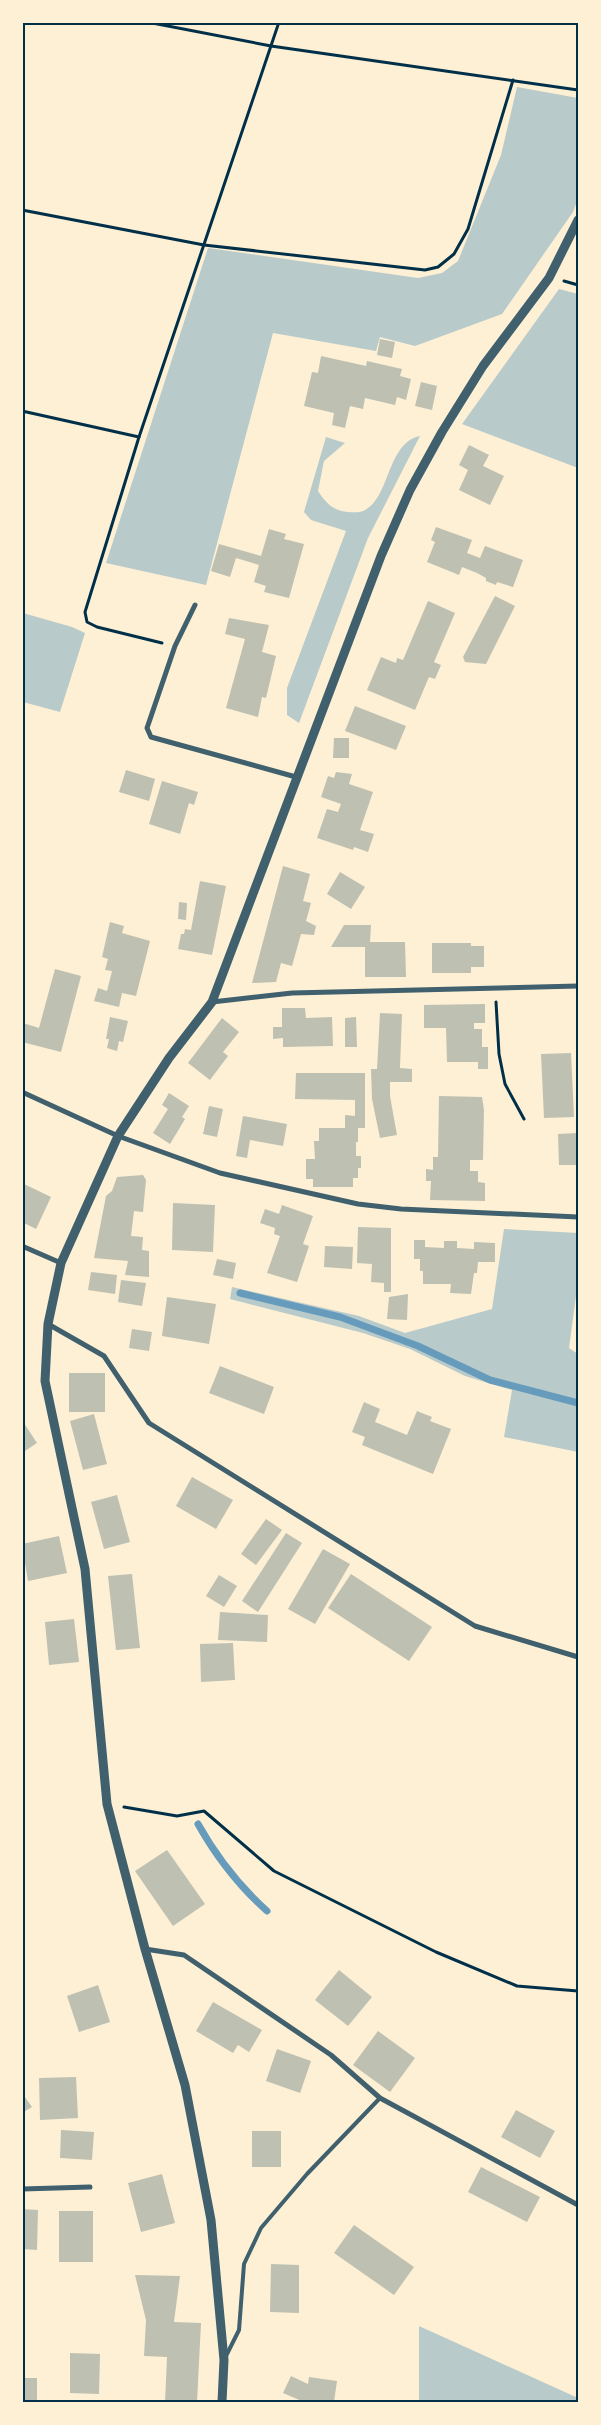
<svg xmlns="http://www.w3.org/2000/svg" width="601" height="2425" viewBox="0 0 601 2425" font-family="'Archivo Narrow',sans-serif">
	<style>
		.green { fill: #b9caca }
		.lines { fill: none; stroke-linecap: round; stroke-linejoin: round }
		.stream { stroke: #669bbc; stroke-width: 7 }
		.building { fill: #bec0b2 }
		.path { stroke: #003049; stroke-width: 3 }
		.service { stroke: #3f606c; stroke-width: 4 }
		.minor { stroke: #3f606c; stroke-width: 5 }
		.tertiary { stroke: #3f606c; stroke-width: 9 }
		.neatline { fill: none; stroke: #003049; stroke-width: 2 }
	</style>
	<rect width="100%" height="100%" fill="#fdf0d5"/>
	<g class="green">
		<polygon points="517,87 578,98 578,199 573,212 502,314 415,346 380,337 376,351 273,333 206,585 106,563 208,248 418,278 442,273 458,261 501,155"/>
		<polygon points="559,289 578,294 578,468 462,424"/>
		<path d="M 420,436 L 368,538 L 299,723 L 287,715 L 287,688 L 346,531 L 311,520 L 304,512 L 326,437 L 345,443 L 324,461 L 318,491 C 325,502 333,511 348,512 C 353,512 359,513 363,511 C 391,499 386,443 420,436 Z"/>
		<polygon points="23,613 72,627 85,633 60,712 23,702"/>
		<polygon points="504,1229 578,1233 578,1281 569,1348 578,1354 578,1452 504,1437 512,1390 465,1376 410,1349 363,1333 230,1299 232,1287 359,1316 405,1333 492,1309"/>
		<polygon points="419,2326 578,2398 578,2402 419,2402"/>
	</g>
	<g class="lines">
		<g class="stream">
			<polyline points="240,1293 340,1317 418,1346 490,1380 578,1403"/>
			<path d="M 198,1824 C 217,1858 238,1885 267,1911"/>
		</g>
	</g>
	<g class="building">
		<polygon points="380,339 395,342 392,358 377,355"/>
		<polygon points="321,356 366,366 367,361 402,369 400,376 411,379 406,400 397,397 395,405 365,398 363,409 350,406 345,428 332,425 334,413 304,406 312,372 318,373"/>
		<polygon points="421,382 437,386 432,410 415,406"/>
		<polygon points="469,445 489,455 483,466 504,476 490,505 459,490 468,470 459,465"/>
		<polygon points="436,527 472,540 467,553 480,558 485,546 523,560 513,587 497,582 496,585 486,581 486,578 477,573 462,567 459,575 427,562 435,542 431,540"/>
		<polygon points="269,529 286,534 284,539 304,544 289,598 264,592 266,586 254,582 259,565 236,558 230,577 211,571 219,544 261,556"/>
		<polygon points="495,596 515,606 486,664 465,662 463,657"/>
		<polygon points="428,601 455,613 434,662 441,665 435,679 429,677 415,710 367,690 381,657 396,663 397,658 403,660"/>
		<polygon points="229,618 269,625 262,652 276,656 266,698 262,697 258,717 226,708 245,639 225,634"/>
		<polygon points="355,706 406,726 396,750 345,731"/>
		<polygon points="334,738 349,738 349,758 333,758"/>
		<polygon points="126,770 155,779 149,801 119,792"/>
		<polygon points="336,772 352,774 349,784 373,792 360,830 374,834 368,852 354,847 353,850 317,838 327,809 338,812 341,804 321,797 328,776 334,778"/>
		<polygon points="162,781 198,792 194,805 189,803 180,834 149,824"/>
		<polygon points="283,866 310,874 303,901 311,903 306,921 316,926 314,935 301,934 292,966 281,963 276,982 252,983"/>
		<polygon points="340,872 365,887 351,909 327,894"/>
		<polygon points="200,881 226,886 212,955 178,949 181,934 184,934 185,929 191,930"/>
		<polygon points="179,902 187,903 186,920 178,919"/>
		<polygon points="110,922 124,926 122,933 150,941 136,996 122,993 119,1007 94,1001 98,988 107,991 112,971 105,970 108,959 102,957"/>
		<polygon points="344,925 371,925 370,942 405,942 406,977 365,977 365,947 331,947"/>
		<polygon points="432,943 471,943 471,946 484,946 484,967 471,967 471,973 432,973"/>
		<polygon points="55,969 81,976 61,1052 22,1042 23,1023 39,1028"/>
		<polygon points="485,1004 485,1023 474,1023 474,1029 482,1029 482,1047 488,1047 488,1069 478,1069 478,1062 447,1062 446,1028 424,1028 424,1005"/>
		<polygon points="282,1008 305,1008 306,1018 332,1017 333,1046 283,1047 283,1038 273,1039 273,1027 282,1027"/>
		<polygon points="380,1013 402,1014 400,1068 412,1069 412,1082 390,1082 390,1096 397,1135 380,1138 372,1099 371,1069 377,1069"/>
		<polygon points="110,1017 128,1021 123,1042 119,1041 117,1051 107,1048 109,1039 106,1039"/>
		<polygon points="356,1017 357,1047 345,1047 345,1018"/>
		<polygon points="222,1018 239,1032 223,1052 228,1056 210,1080 188,1063"/>
		<polygon points="571,1053 574,1117 544,1118 541,1054"/>
		<polygon points="296,1073 365,1073 365,1128 358,1128 358,1142 356,1142 356,1156 361,1156 361,1168 358,1168 358,1178 353,1178 353,1187 313,1187 313,1179 306,1179 306,1159 315,1159 314,1141 319,1141 319,1128 345,1128 345,1115 355,1116 355,1100 295,1099"/>
		<polygon points="169,1093 189,1106 182,1117 185,1119 170,1144 153,1133 168,1109 162,1105"/>
		<polygon points="439,1096 482,1097 484,1110 483,1160 470,1160 470,1171 478,1171 478,1182 485,1183 485,1201 430,1200 431,1181 426,1181 426,1169 433,1170 433,1157 438,1157"/>
		<polygon points="209,1106 223,1109 217,1137 203,1134"/>
		<polygon points="243,1116 287,1124 283,1146 250,1140 247,1158 236,1156"/>
		<polygon points="578,1133 578,1165 559,1165 558,1134"/>
		<polygon points="143,1175 146,1180 143,1212 134,1211 131,1236 143,1237 142,1250 149,1251 149,1277 125,1275 128,1261 94,1258 106,1196 112,1191 117,1177"/>
		<polygon points="22,1183 51,1197 36,1229 22,1222"/>
		<polygon points="173,1203 215,1205 213,1252 172,1250"/>
		<polygon points="282,1205 313,1216 303,1244 309,1246 297,1282 267,1273 280,1236 274,1234 275,1228 260,1223 265,1209 279,1214"/>
		<polygon points="358,1227 391,1228 391,1292 384,1292 384,1283 371,1282 372,1264 357,1263"/>
		<polygon points="414,1240 425,1240 425,1247 444,1248 444,1241 457,1241 457,1248 474,1249 474,1242 495,1243 495,1262 478,1262 477,1273 474,1273 471,1294 450,1293 451,1284 423,1284 423,1271 420,1271 420,1259 414,1259"/>
		<polygon points="325,1246 353,1247 352,1269 324,1267"/>
		<polygon points="217,1259 236,1263 233,1279 213,1275"/>
		<polygon points="91,1272 117,1275 115,1294 88,1290"/>
		<polygon points="121,1280 146,1283 142,1306 118,1302"/>
		<polygon points="408,1294 407,1320 387,1319 389,1297"/>
		<polygon points="167,1297 216,1304 209,1344 162,1336"/>
		<polygon points="132,1329 152,1332 149,1351 129,1348"/>
		<polygon points="220,1366 274,1387 264,1414 209,1393"/>
		<rect x="69" y="1373" width="36" height="39"/>
		<polygon points="364,1402 380,1409 375,1422 407,1435 417,1411 432,1417 430,1421 451,1429 433,1474 362,1445 365,1437 352,1432"/>
		<polygon points="94,1414 107,1464 83,1470 70,1421"/>
		<polygon points="22,1420 37,1443 22,1453"/>
		<polygon points="192,1477 233,1500 216,1529 176,1506"/>
		<polygon points="117,1495 130,1542 104,1549 91,1502"/>
		<polygon points="266,1519 282,1530 256,1565 241,1554"/>
		<polygon points="286,1533 302,1543 258,1612 242,1601"/>
		<polygon points="59,1536 67,1573 28,1581 22,1544"/>
		<polygon points="323,1549 350,1564 315,1624 288,1609"/>
		<polygon points="132,1574 140,1648 116,1650 108,1576"/>
		<polygon points="351,1574 432,1627 409,1661 328,1608"/>
		<polygon points="219,1575 237,1586 224,1607 206,1596"/>
		<polygon points="220,1612 268,1615 267,1642 218,1640"/>
		<polygon points="74,1619 79,1662 49,1665 45,1622"/>
		<polygon points="233,1643 235,1680 201,1682 200,1644"/>
		<polygon points="167,1850 205,1904 173,1926 135,1871"/>
		<polygon points="339,1970 372,1997 348,2026 315,2000"/>
		<polygon points="98,1985 110,2022 79,2032 67,1996"/>
		<polygon points="213,2002 262,2030 249,2052 238,2045 233,2053 196,2031"/>
		<polygon points="378,2031 415,2058 390,2092 353,2065"/>
		<polygon points="277,2049 311,2061 300,2093 266,2081"/>
		<polygon points="76,2077 78,2118 40,2120 39,2078"/>
		<polygon points="22,2093 32,2107 22,2113"/>
		<polygon points="516,2110 555,2131 540,2158 501,2137"/>
		<polygon points="61,2130 94,2132 92,2160 60,2158"/>
		<rect x="252" y="2131" width="29" height="36"/>
		<polygon points="481,2167 540,2197 527,2222 468,2192"/>
		<polygon points="162,2174 175,2223 141,2232 128,2183"/>
		<polygon points="22,2209 38,2210 37,2250 22,2249"/>
		<rect x="59" y="2211" width="34" height="51"/>
		<polygon points="354,2225 414,2267 394,2295 334,2253"/>
		<polygon points="271,2264 299,2265 299,2313 270,2312"/>
		<polygon points="135,2275 180,2276 174,2322 201,2323 197,2402 165,2402 167,2357 144,2356 146,2320"/>
		<polygon points="70,2353 100,2354 99,2394 70,2393"/>
		<polygon points="291,2376 308,2384 309,2377 337,2381 334,2402 304,2402 283,2393"/>
		<rect x="22" y="2378" width="15" height="24"/>
	</g>
	<g class="lines">
		<g class="path">
			<polyline points="147,22 271,46 578,90"/>
			<polyline points="22,210 204,245 425,270 438,267 454,254 468,229 513,80"/>
			<polyline points="564,281 578,285"/>
			<polyline points="22,411 139,437 279,22"/>
			<polyline points="139,437 85,612 87,622 97,627 162,643"/>
			<polyline points="496,1002 499,1054 505,1084 524,1119"/>
			<polyline points="124,1807 177,1816 204,1811 274,1871 436,1952 517,1986 578,1991"/>
		</g>
		<polyline class="service" points="226,2356 239,2330 244,2264 261,2228 307,2174 380,2098"/>
		<g class="minor">
			<polyline points="195,605 175,646 147,728 151,737 296,777"/>
			<polyline points="212,1002 292,993 578,986"/>
			<polyline points="22,1092 118,1136 220,1173 358,1204 401,1209 578,1217"/>
			<polyline points="22,1246 61,1263"/>
			<polyline points="48,1324 104,1356 149,1423 475,1626 578,1657"/>
			<polyline points="145,1949 184,1955 331,2055 380,2098 578,2205"/>
			<polyline points="22,2189 90,2187"/>
		</g>
		<polyline class="tertiary" points="222,2402 224,2360 211,2220 185,2085 145,1949 107,1804 85,1569 45,1381 48,1324 61,1263 118,1136 169,1058 212,1002 381,556 410,490 442,432 483,366 549,278 578,220"/>
	</g>
	<rect width="601" height="2425" fill="none" stroke="#fdf0d5" stroke-width="48"/>
	<rect x="24" y="24" width="553" height="2377" class="neatline"/>
</svg>
